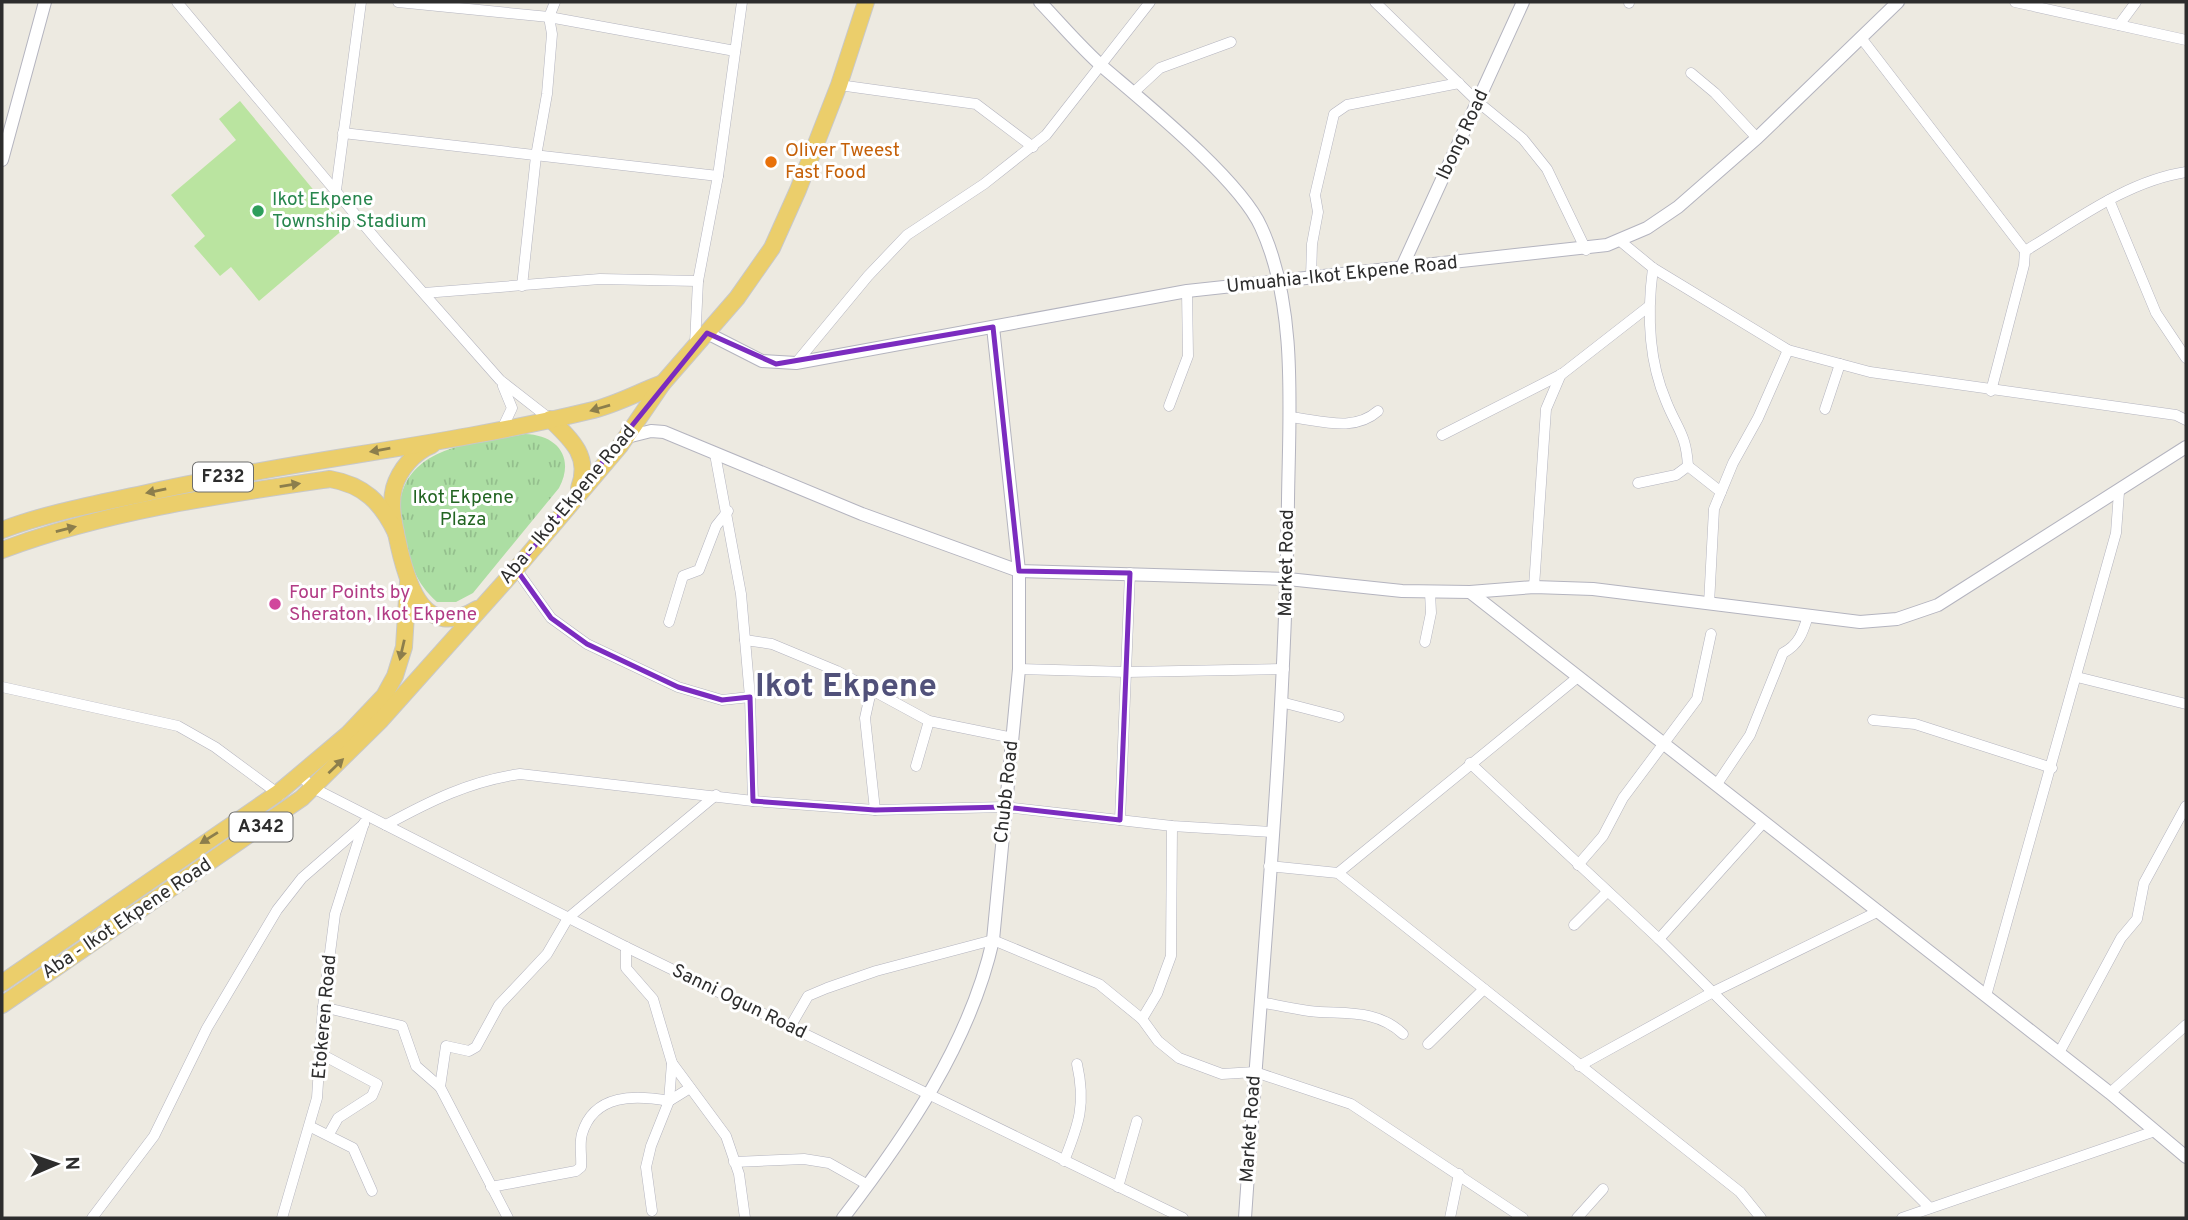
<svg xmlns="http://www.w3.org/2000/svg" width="2188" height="1220" viewBox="0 0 2188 1220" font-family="Overpass,sans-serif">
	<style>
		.park { fill: url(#park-tufts) }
		.pitch { fill: #bae4a0 }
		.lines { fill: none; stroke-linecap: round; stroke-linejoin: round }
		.minor-casing { stroke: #b4b4bf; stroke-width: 11 }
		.tertiary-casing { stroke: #b4b4bf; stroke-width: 14 }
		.secondary-casing { stroke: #b4b4bf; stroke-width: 14 }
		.trunk-casing { stroke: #c8c8c8; stroke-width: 18 }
		.minor { stroke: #fff; stroke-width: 10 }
		.tertiary { stroke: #fff; stroke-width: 12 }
		.secondary { stroke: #fff; stroke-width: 12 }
		.trunk { stroke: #ebce6b; stroke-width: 16 }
		.oneway { fill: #8c7e4c }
		.marked { fill: none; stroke: #7b2cbf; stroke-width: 5; stroke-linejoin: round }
		.food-dot { fill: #e8710a; stroke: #fff; stroke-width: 2.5 }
		.leisure-dot { fill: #2e9e5b; stroke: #fff; stroke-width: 2.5 }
		.hotel-dot { fill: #d1479c; stroke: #fff; stroke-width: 2.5 }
		.labels { text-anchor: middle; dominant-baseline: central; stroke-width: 6; stroke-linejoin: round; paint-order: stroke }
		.shield { fill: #fff; stroke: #6c6c6c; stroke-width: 2 }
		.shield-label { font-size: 18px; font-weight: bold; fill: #2d2d2d }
		.street-label { font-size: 19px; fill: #2d2d2d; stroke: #fff }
		.food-label { font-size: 19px; fill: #c56008; stroke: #fff; text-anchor: start }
		.leisure-label { font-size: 19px; fill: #27864d; stroke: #fff; text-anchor: start }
		.park-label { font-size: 19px; fill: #236522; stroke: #fff }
		.hotel-label { font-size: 19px; fill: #b23c85; stroke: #fff; text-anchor: start }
		.town-label { font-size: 33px; font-weight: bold; fill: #51517a; stroke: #fff }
	</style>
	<defs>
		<pattern id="park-tufts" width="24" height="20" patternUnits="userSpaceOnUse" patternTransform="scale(1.75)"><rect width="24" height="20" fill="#acdea3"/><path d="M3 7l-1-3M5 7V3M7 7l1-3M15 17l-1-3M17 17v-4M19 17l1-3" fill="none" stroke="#94bf8d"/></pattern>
	</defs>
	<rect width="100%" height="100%" fill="#edeae1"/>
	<path class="park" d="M 525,434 C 558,435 575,458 559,488 L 473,593 L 456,602 L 437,602 C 415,582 411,565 405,536 C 403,526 399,514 400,504 C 407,444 479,443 525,434 Z"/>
	<polygon class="pitch" points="240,101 345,228 259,301 231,267 220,276 194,246 205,236 171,195 236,140 219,119"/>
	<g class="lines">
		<defs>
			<g id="minor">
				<polyline points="177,2 380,244 500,380 550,419"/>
				<polyline points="398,2 549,17 735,51"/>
				<polyline points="1375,2 1478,102 1523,139 1547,169 1586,250"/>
				<polyline points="2015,2 2186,40"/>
				<polyline points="1629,3 1629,2"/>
				<polyline points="2119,25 2136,2"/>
				<polyline points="1862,39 2025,251 2024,265 1991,391"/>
				<polyline points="1691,73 1715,93 1757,138"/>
				<polyline points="839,85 976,104 1033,147"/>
				<polyline points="1134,92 1160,68 1231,42"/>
				<polyline points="343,133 718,176"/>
				<polyline points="336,190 361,2"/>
				<polyline points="2109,200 2156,313 2186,358"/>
				<polyline points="1619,240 1653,268 1788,350 1870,372 2176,415 2186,420"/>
				<path d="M 2025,251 C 2075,221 2127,181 2186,172"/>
				<polyline points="1311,278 1312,244 1318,212 1315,195 1334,114 1347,105 1459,83"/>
				<polyline points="522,286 536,156 547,94 552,34 549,17 555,2"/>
				<polyline points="424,293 600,279 698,281"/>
				<polyline points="695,344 698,281 718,176 742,2"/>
				<polyline points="796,363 868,276 907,235 984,184 1046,135 1150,2"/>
				<polyline points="1169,406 1188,356 1187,291"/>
				<polyline points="1825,409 1840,364"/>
				<path d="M 1289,417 C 1320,420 1353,433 1378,411"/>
				<polyline points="502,429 512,408 503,386"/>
				<polyline points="1442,435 1562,374 1648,307"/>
				<polyline points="715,454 741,594 750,697 753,801"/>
				<polyline points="1688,466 1721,492"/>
				<path d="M 1638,483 L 1676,475 L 1688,466 C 1686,433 1677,429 1666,401 C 1648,359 1647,313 1653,268"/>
				<polyline points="516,569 551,618 587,644 678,687 722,700 750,697"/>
				<polyline points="1534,587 1546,409 1561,374"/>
				<polyline points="1709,604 1714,509 1733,463 1758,418 1788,350"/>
				<polyline points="669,622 683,576 699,570 716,526 728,511"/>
				<polyline points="745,640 772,644 837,671 929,721 1013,738"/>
				<polyline points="1425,642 1431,613 1430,592"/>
				<polyline points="1019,669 1127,672 1284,669"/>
				<polyline points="2077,677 2186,704"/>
				<polyline points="2,687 178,726 215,747 280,795"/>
				<polyline points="871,691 865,718 875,810"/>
				<polyline points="1281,702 1339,717"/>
				<polyline points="1873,720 1915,724 2052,768"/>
				<polyline points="1470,763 1659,939 1930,1208"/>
				<polyline points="916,766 929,721"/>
				<polyline points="301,776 313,788 626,947 1183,1218"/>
				<path d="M 1717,784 L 1750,735 L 1783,653 C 1799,645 1803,632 1808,616"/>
				<polyline points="1120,820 1130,573"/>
				<path d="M 386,825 C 430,801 470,781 520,774 L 753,801 L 875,810 L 1005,807 L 1172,826 L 1272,832"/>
				<polyline points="1578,865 1603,836 1623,798 1697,699 1711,634"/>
				<polyline points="1269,866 1338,873 1740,1192 1761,1218"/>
				<polyline points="1338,873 1578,677"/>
				<polyline points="1574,925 1607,892"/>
				<polyline points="1659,939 1763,823"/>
				<polyline points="626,947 626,968 653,999 672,1063 669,1101 651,1146 646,1167 652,1211"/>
				<polyline points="1986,996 2116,533 2119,492"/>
				<path d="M 1260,1002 C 1276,1005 1293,1009 1309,1011 C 1343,1015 1376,1008 1403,1034"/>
				<polyline points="323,1007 402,1026 416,1066 440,1087 508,1218"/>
				<polyline points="1142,1019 1157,994 1171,956 1172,826"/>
				<polyline points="790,1027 808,996 827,988 876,971 993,940 1099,984 1142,1019 1158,1041 1179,1058 1222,1074 1255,1072 1351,1104 1523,1218"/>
				<polyline points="1428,1044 1484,989"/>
				<polyline points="2059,1053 2121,938 2137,919 2144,883 2186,806"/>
				<polyline points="321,1054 377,1084 372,1096 338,1118 329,1134"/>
				<polyline points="672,1063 726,1136 739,1174 745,1218"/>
				<polyline points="1579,1066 1713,992 1879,911"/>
				<polyline points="440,1087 446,1046 469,1051 476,1047 499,1005 547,954 568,918 716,795"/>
				<polyline points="2110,1093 2186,1025"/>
				<polyline points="311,1127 353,1148 372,1191"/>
				<path d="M 1064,1161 C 1079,1124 1086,1104 1077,1064"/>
				<polyline points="734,1162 804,1159 829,1163 868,1185"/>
				<path d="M 491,1187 L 576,1171 L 581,1167 C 582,1156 579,1144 582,1134 C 594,1093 636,1095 669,1101 L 690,1088"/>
				<polyline points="1118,1187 1137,1121"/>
				<polyline points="92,1218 154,1136 207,1028 277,910 302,878 364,824"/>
				<polyline points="282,1218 317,1098 323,1007 335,914 364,823"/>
				<polyline points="1450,1218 1459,1174"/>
				<polyline points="1577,1218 1603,1189"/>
				<polyline points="1902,1218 2155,1131"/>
			</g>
			<g id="tertiary">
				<polyline points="2,160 45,2"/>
				<polyline points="1402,267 1523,2"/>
				<polyline points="1470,592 2110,1093 2186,1157"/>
				<path d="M 843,1218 C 906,1136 970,1043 993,940 L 1019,669 L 1019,571 L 993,327"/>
			</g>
			<g id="secondary">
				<path d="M 1040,2 C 1061,24 1081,48 1104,68 C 1145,103 1240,180 1261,227 C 1298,307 1289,414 1288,500 C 1285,740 1261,979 1245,1218"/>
				<polyline points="707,333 762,361 796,363 1187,291 1607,245 1647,228 1678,207 1757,138 1898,2"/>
				<polyline points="627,437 651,431 664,432 862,514 1019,571 1288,579 1402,591 1470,592 1534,587 1593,589 1860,622 1897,619 1938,605 2186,447"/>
			</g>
			<g id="trunk">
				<path d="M 550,419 C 572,440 591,457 579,488"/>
				<path d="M 432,445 C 414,452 399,470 394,488 C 389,507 395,528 399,547 C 408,586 424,641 477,609"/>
				<path d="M 2,530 C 49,512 101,503 151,492 C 296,460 445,446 589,411 C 616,405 638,392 663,383"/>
				<path d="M 2,550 C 106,511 220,495 330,479 C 364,485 381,502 396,533"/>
				<polyline points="2,983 278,793 348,734 384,696 395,676 404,647 408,582"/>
				<polyline points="2,1005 302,798 381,720 516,569 620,446 663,383 737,298 772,248 798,190 839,85 866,2"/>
			</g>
		</defs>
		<use href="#minor" class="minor-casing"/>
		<use href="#tertiary" class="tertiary-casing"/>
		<use href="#secondary" class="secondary-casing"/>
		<use href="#trunk" class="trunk-casing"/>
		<use href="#minor" class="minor"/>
		<use href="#tertiary" class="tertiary"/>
		<use href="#secondary" class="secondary"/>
		<use href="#trunk" class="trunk"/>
	</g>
	<defs><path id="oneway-solid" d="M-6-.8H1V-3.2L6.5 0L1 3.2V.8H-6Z" transform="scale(1.75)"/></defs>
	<g class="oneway">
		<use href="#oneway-solid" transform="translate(600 408) rotate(164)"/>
		<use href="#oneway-solid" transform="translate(380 450) rotate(170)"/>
		<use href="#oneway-solid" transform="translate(290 485) rotate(-9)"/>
		<use href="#oneway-solid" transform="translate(156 491) rotate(168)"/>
		<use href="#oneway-solid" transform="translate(66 529) rotate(-14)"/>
		<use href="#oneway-solid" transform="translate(402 650) rotate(103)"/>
		<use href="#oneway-solid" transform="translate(336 766) rotate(-44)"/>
		<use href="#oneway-solid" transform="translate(209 838) rotate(148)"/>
	</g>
	<path class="marked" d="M 993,327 L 1019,571 L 1130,573 L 1120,820 L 1005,807 L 875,810 L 753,801 L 750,697 L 722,700 L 678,687 L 587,644 L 551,618 L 516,569 L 707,333 L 776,364 Z"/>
	<circle class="food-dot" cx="771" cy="162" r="7"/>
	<circle class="leisure-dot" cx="258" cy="211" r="7"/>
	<circle class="hotel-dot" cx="275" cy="604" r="7"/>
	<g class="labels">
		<g class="shield">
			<rect x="193" y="462.5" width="60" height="29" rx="5"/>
			<rect x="229.5" y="812.5" width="63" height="29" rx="5"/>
		</g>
		<g class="shield-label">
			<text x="223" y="477">F232</text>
			<text x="261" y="827">A342</text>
		</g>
		<g class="street-label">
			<text transform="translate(1463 135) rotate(-65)">Ibong Road</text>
			<text transform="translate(1342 275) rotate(-6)">Umuahia-Ikot Ekpene Road</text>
			<text transform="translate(568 505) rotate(-50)">Aba - Ikot Ekpene Road</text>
			<text transform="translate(1287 563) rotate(-89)">Market Road</text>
			<text transform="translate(1007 792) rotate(-84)">Chubb Road</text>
			<text transform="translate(127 919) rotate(-34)">Aba - Ikot Ekpene Road</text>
			<text transform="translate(739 1002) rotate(26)">Sanni Ogun Road</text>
			<text transform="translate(325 1017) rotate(-85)">Etokeren Road</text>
			<text transform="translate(1251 1129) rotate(-86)">Market Road</text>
		</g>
		<g class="food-label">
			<text x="785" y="151">Oliver Tweest<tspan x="785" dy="22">Fast Food</tspan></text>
		</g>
		<g class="leisure-label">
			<text x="272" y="200">Ikot Ekpene<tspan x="272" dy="22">Township Stadium</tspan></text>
		</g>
		<g class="park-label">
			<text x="463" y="498">Ikot Ekpene<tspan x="463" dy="22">Plaza</tspan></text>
		</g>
		<g class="hotel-label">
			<text x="289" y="593">Four Points by<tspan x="289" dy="22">Sheraton, Ikot Ekpene</tspan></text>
		</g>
		<g class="town-label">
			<text x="846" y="688">Ikot Ekpene</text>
		</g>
	</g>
	<rect width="2188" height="1220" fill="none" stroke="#2d2d2d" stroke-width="7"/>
	<g transform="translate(56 1164) rotate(88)" stroke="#ffffff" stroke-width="5" paint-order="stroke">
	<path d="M0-5L12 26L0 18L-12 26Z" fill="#2d2d2d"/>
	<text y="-10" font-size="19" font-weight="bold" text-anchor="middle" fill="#2d2d2d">N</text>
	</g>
</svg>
